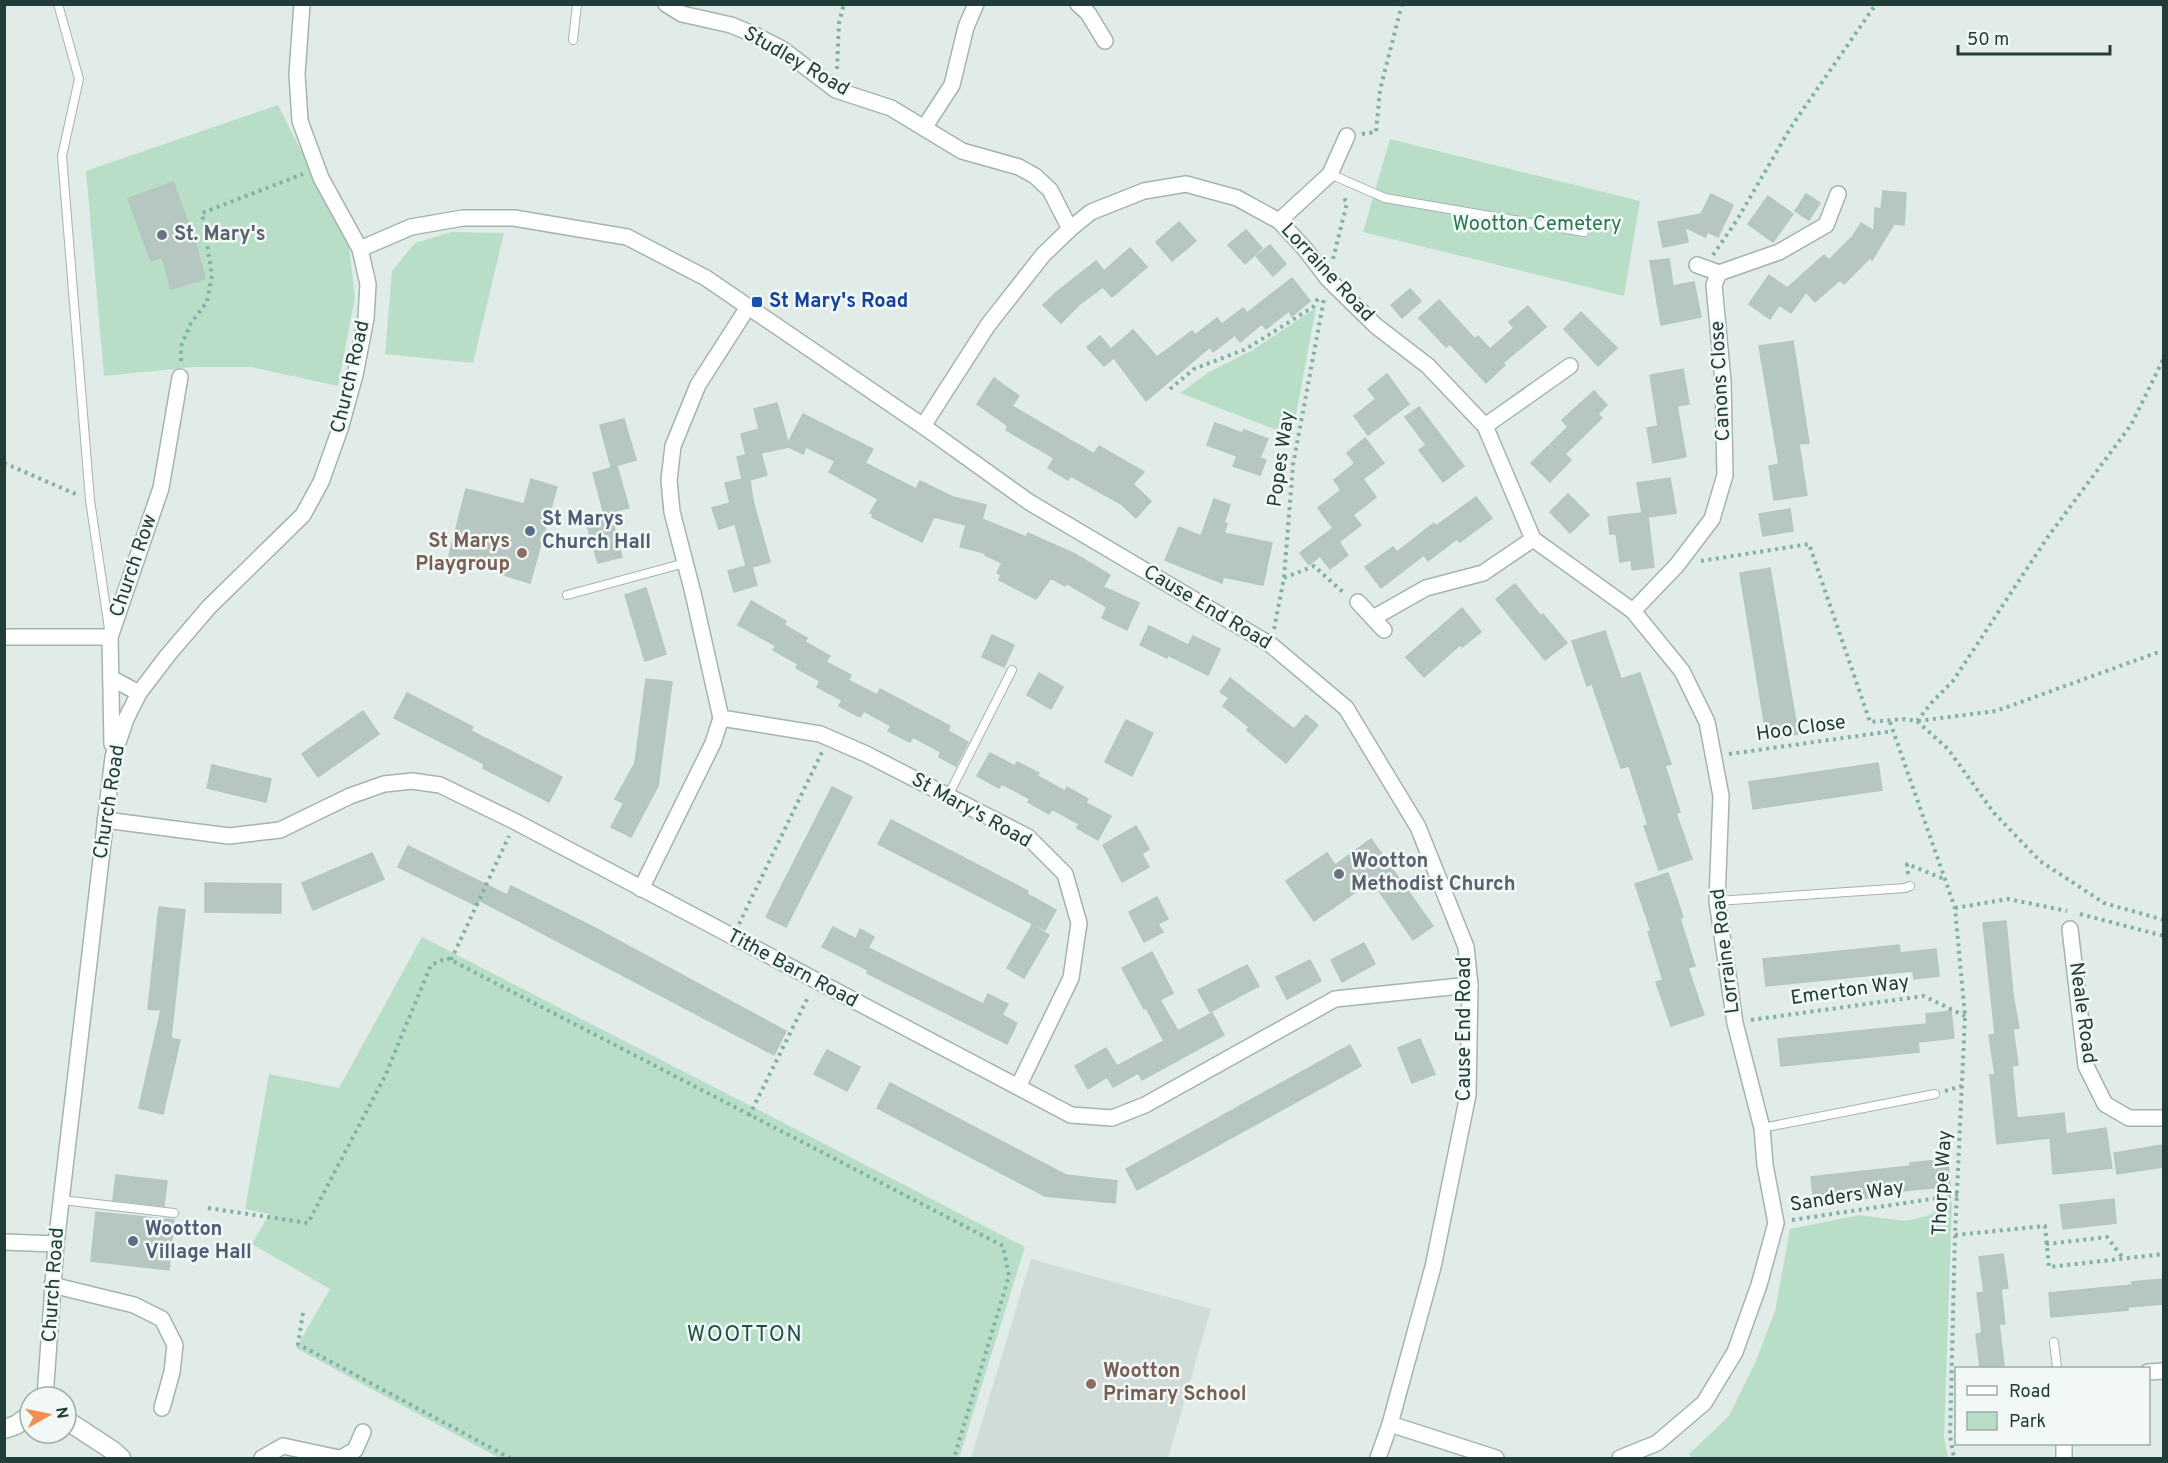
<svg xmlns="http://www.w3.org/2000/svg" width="2168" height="1463" viewBox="0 0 2168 1463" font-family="Overpass,sans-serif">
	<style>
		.built { fill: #cfdcd7 }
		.green { fill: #b9dec7 }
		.building { fill: #b6c7c1; stroke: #b3c6c0; stroke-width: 1.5 }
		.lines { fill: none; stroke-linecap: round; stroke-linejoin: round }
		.lane-casing { stroke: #a3b4b0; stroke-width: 10 }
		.street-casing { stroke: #a3b4b0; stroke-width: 18 }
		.secondary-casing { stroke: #9fb8b2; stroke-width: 21 }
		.path { stroke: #80b1a7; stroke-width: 4; stroke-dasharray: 3 4.5; stroke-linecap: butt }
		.lane { stroke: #fff; stroke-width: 8 }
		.street { stroke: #fff; stroke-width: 15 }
		.secondary { stroke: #fff; stroke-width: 18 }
		.worship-dot { fill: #6b7280; stroke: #f1f8f6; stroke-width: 2 }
		.transit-dot { fill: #1a4fb4; stroke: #f1f8f6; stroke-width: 2 }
		.service-dot { fill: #5c6f8a; stroke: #f1f8f6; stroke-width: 2 }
		.education-dot { fill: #8d6e63; stroke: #f1f8f6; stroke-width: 2 }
		.labels { text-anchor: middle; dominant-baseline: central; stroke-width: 5; stroke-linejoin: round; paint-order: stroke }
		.street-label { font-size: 20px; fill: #203d38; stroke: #f1f8f6 }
		.park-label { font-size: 20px; fill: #29754f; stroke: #f1f8f6 }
		.worship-label { font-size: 20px; font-weight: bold; fill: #5b616d; stroke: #f1f8f6; text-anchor: start }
		.transit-label { font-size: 20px; font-weight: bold; fill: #164399; stroke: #f1f8f6; text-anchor: start }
		.service-label { font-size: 20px; font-weight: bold; fill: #4e5e75; stroke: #f1f8f6; text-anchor: start }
		.education-label { font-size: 20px; font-weight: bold; fill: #785e54; stroke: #f1f8f6; text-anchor: end }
		.quarter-label { font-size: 22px; letter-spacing: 1.5px; fill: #1c5049; stroke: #f1f8f6 }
	</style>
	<rect width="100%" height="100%" fill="#e1ece8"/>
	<polygon class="built" points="1031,1259 1211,1309 1168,1458 971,1458"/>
	<g class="green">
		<polygon points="278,105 349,246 355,297 338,386 251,367 194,367 104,376 86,171"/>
		<polygon points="1390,139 1640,201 1624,296 1363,232"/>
		<polygon points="452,232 504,233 473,363 385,354 392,271 415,243"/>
		<polygon points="1316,308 1292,436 1180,393 1209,372 1251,351"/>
		<polygon points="422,937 1025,1247 959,1458 499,1458 296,1348 330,1289 252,1244 269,1214 245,1209 269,1074 339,1088"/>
		<polygon points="1952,1201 1944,1438 1948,1458 1692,1458 1689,1454 1729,1416 1755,1363 1775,1311 1790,1229 1859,1215 1905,1221 1930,1215"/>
	</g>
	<g class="building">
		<polygon points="173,182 196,245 205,279 171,289 162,257 151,261 128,199"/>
		<polygon points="1883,191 1906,193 1904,225 1894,224 1872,260 1871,257 1844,284 1840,280 1815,302 1806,292 1791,313 1779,305 1770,319 1749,304 1769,275 1787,288 1824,255 1828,259 1824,265 1853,236 1861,223 1874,231 1875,208 1881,209"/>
		<polygon points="1711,194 1733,205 1718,237 1708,232 1705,237 1685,227 1688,242 1663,247 1658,222 1701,214"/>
		<polygon points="1806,194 1820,203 1809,220 1795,211"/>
		<polygon points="1768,196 1793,214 1773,242 1748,224"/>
		<polygon points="1179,222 1196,241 1172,261 1156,242"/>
		<polygon points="1246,230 1262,248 1245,264 1228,245"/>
		<polygon points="1270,245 1286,264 1273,276 1256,256"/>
		<polygon points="1130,248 1147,267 1112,297 1103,287 1080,304 1061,323 1043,305 1058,291 1096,261 1104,271"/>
		<polygon points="1669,259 1673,286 1694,282 1701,317 1661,325 1650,261"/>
		<polygon points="1292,278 1310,301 1292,316 1289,311 1266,329 1262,324 1240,342 1235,335 1213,352 1210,347 1146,401 1114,358 1104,366 1087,347 1100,336 1111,349 1133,330 1157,357 1192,331 1195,335 1217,318 1222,324 1243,308 1247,313"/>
		<polygon points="1410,289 1421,301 1402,318 1391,305"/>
		<polygon points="1439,300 1475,339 1478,336 1490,349 1514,328 1509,322 1528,306 1546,327 1503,363 1505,365 1486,383 1450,344 1446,347 1419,318"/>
		<polygon points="1581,312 1617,348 1598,366 1564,329"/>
		<polygon points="1793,341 1809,443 1799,444 1807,495 1774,500 1769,466 1779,464 1759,346"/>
		<polygon points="1683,369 1689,404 1677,406 1686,457 1653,463 1647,428 1658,426 1650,375"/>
		<polygon points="1387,374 1409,404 1368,435 1354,416 1376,399 1368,389"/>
		<polygon points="994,378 1019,396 1012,406 1094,454 1099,446 1144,472 1133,484 1151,501 1136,518 1121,504 1071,476 1068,480 1048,468 1054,458 1006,430 1008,426 977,404"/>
		<polygon points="1594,391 1607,405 1598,414 1602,418 1565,454 1571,460 1550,482 1531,463 1568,427 1562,420"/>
		<polygon points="777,403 788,443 803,414 873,449 865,463 916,489 920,481 953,497 986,505 982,519 1026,537 1028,533 1075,554 1110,575 1103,587 1139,603 1127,630 1102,618 1107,607 1066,583 1065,586 1051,578 1036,599 999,580 1001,575 997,573 1002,563 985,555 985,553 960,547 966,525 934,517 922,542 872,517 873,514 870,513 878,499 829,472 835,461 806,447 803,454 789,447 761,453 767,475 750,480 753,501 770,562 752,567 757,585 734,592 728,571 746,566 735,524 719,529 712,508 730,503 725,483 742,479 737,457 746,455 741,434 759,429 754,409"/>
		<polygon points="1419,407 1464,466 1443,482 1419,450 1426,445 1405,417"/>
		<polygon points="624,419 636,460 611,467 600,425"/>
		<polygon points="1215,423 1242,433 1244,430 1268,439 1260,458 1266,460 1260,475 1233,466 1237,456 1207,445"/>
		<polygon points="1365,438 1384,463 1363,479 1376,497 1353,515 1361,525 1339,542 1348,555 1330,569 1320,556 1309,565 1300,553 1333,528 1318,508 1341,490 1334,480 1355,463 1347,453"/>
		<polygon points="617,466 629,508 604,514 593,473"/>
		<polygon points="1670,478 1676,513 1648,517 1654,567 1632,570 1631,560 1620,562 1616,534 1610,534 1608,517 1642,513 1637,483"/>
		<polygon points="531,479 557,487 530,583 504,575 505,571 449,556 466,489 524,504"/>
		<polygon points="1568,494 1589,515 1570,533 1550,512"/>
		<polygon points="1476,497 1492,518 1460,542 1457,539 1428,561 1424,555 1381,588 1365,567 1393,547 1397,552 1434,523 1436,526"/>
		<polygon points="1214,499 1230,505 1224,523 1227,524 1224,533 1272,543 1263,585 1223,577 1222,583 1165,560 1179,527 1201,536"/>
		<polygon points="1790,509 1793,531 1763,536 1759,514"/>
		<polygon points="611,515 622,557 598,563 586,522"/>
		<polygon points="1770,568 1798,734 1767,740 1740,573"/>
		<polygon points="1515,584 1541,616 1543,614 1567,643 1545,660 1496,599"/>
		<polygon points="646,588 666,654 645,661 625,595"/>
		<polygon points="751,601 786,621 784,625 807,638 805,642 830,656 826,662 851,675 848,680 877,695 880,689 950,726 948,731 968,742 956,766 939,757 941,752 913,737 910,742 888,731 891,726 864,711 860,717 839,706 842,700 817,687 820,681 796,668 798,664 773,650 776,646 738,625"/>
		<polygon points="1462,608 1481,632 1462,647 1460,645 1424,677 1406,657"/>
		<polygon points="1149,626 1188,645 1193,636 1220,649 1208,675 1168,655 1167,658 1140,645"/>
		<polygon points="1605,631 1621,679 1640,673 1671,764 1665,766 1680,812 1676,813 1692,859 1659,870 1644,826 1648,825 1629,766 1621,768 1592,684 1587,686 1572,641"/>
		<polygon points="992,635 1014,645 1004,667 982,657"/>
		<polygon points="1039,673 1063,687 1051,709 1027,695"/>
		<polygon points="1230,678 1294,729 1306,715 1318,725 1286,763 1247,730 1249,727 1223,706 1229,698 1220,692"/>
		<polygon points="646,679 672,682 658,786 631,837 611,827 624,803 615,799 635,763"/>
		<polygon points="407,693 473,727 471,731 562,777 549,802 483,768 484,764 394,718"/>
		<polygon points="363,711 379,734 318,777 302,754"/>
		<polygon points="1126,720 1153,733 1132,776 1105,762"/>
		<polygon points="990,753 1015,766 1017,762 1039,773 1037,776 1065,791 1067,787 1088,799 1086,803 1111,816 1098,840 1077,828 1079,824 1052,809 1049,814 1028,802 1030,799 1002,784 999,788 977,776"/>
		<polygon points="1878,763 1882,790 1753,809 1749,782"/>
		<polygon points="212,765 271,779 266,802 207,788"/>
		<polygon points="832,787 852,797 786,927 766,917"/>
		<polygon points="891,820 1028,891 1027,894 1056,910 1045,930 878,844"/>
		<polygon points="1136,826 1149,849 1142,854 1149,867 1122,882 1103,845"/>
		<polygon points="1371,839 1433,926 1413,940 1372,881 1314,921 1286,881 1327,853 1335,865"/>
		<polygon points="408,846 507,895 511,886 593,927 786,1031 774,1055 479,900 477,906 398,867"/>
		<polygon points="372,853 384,879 313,910 302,883"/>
		<polygon points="1668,873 1683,917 1680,919 1695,966 1688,968 1704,1015 1671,1026 1656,982 1663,980 1648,932 1651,931 1635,884"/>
		<polygon points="205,883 281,884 281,913 205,912"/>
		<polygon points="1157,897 1168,919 1158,924 1163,932 1144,942 1129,912"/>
		<polygon points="159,907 185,910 171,1038 180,1040 163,1114 139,1108 161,1010 148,1009"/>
		<polygon points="2006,921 2013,995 2019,1028 2013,1029 2018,1065 2012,1066 2017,1118 2064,1113 2066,1134 2106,1128 2112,1168 2053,1174 2050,1138 1997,1144 1990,1075 1995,1075 1989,1035 1995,1034 1983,923"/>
		<polygon points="1032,925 1049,935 1024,978 1007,968"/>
		<polygon points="833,927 856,939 860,929 874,937 868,948 983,1004 988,994 1008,1004 1002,1015 1017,1023 1007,1044 867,973 868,970 822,947"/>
		<polygon points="1364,943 1375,964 1342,982 1331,960"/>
		<polygon points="1899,945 1900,953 1936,949 1939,976 1914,979 1913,971 1766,986 1763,959"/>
		<polygon points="1152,952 1173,993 1160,1000 1178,1031 1212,1013 1224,1035 1142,1080 1138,1073 1113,1087 1107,1077 1088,1089 1075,1066 1106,1048 1117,1066 1164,1041 1146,1008 1144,1009 1122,968"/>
		<polygon points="1310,960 1321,981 1287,999 1276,977"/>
		<polygon points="1247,965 1259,986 1210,1012 1198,990"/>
		<polygon points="1951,1011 1954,1038 1918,1042 1919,1052 1781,1066 1778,1039 1927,1024 1926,1014"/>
		<polygon points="1420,1039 1435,1074 1412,1083 1398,1048"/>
		<polygon points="1350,1045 1361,1066 1137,1190 1126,1169"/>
		<polygon points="827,1050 860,1067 847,1091 814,1074"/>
		<polygon points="890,1083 1066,1175 1117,1181 1115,1203 1045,1196 877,1108"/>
		<polygon points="2163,1145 2163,1167 2117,1174 2114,1153"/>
		<polygon points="1948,1159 1950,1186 1902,1191 1902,1194 1814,1204 1811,1177 1910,1166 1910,1163"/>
		<polygon points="116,1175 167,1181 164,1206 113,1200"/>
		<polygon points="2114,1199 2116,1223 2063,1229 2060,1205"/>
		<polygon points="96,1212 174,1220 169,1270 91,1261"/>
		<polygon points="2003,1254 2008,1288 2001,1289 2005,1324 1999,1324 2004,1365 1999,1366 1999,1368 1980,1368 1976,1334 1982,1333 1977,1293 1984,1292 1979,1257"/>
		<polygon points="2163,1279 2163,1304 2128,1307 2128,1310 2051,1317 2049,1293 2132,1285 2132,1282"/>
	</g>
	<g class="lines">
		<defs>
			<g id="lane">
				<polyline points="58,4 79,79 62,156 90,500 109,629"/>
				<polyline points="573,40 577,4"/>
				<polyline points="1330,174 1385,198 1584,232"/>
				<polyline points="567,595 685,563"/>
				<polyline points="948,796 1012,670"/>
				<polyline points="1717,901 1905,888 1910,886"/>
				<polyline points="1762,1128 1935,1094"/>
				<polyline points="62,1200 174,1213"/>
				<polyline points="2054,1342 2057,1368"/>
			</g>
			<g id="street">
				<polyline points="666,4 682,14 731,25 755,35 782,49 836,90 891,108 962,151 1019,167 1035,176 1050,190 1070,229"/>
				<polyline points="1078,4 1088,13 1105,41"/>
				<polyline points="924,128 952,85 966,27 976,4"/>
				<polyline points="1279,221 1330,174 1347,136"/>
				<polyline points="360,249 411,227 463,218 514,218 627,237 706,278 923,426 1029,502 1271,645 1346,708 1418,827 1466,947 1470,985 1468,1095 1433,1267 1390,1424 1378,1458"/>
				<polyline points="1697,265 1719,273"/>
				<polyline points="923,426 988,325 1043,255 1070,229 1091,212 1144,191 1186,184 1237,198 1279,221 1305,249 1328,279 1376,326 1428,366 1485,426 1533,539 1633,611 1682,671 1707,722 1721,796 1717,901 1735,1023 1762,1128 1765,1165 1776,1223 1759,1285 1735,1352 1704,1403 1657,1443 1620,1458"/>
				<polyline points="1485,426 1570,366"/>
				<polyline points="1358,602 1384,630"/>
				<polyline points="1633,611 1677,565 1712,519 1725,475 1723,381 1714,285 1719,273 1779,252 1826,225 1838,194"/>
				<polyline points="1373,618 1426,588 1483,573 1533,539"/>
				<polyline points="4,637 110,637"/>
				<polyline points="111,678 139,693"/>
				<polyline points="721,718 693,593 672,512 669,480 673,446 698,385 748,307"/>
				<polyline points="112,744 110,637 161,488 180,377"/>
				<polyline points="105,820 229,836 280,830 350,796 384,784 412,781 440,785 516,822 1071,1115 1112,1118 1145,1105 1335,999 1470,985"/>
				<polyline points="641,889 713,743 721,718 820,734 866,754 1028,837 1065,874 1079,923 1071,978 1018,1087"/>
				<polyline points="2070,929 2086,1066 2105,1104 2129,1118 2164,1118"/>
				<polyline points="4,1242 56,1244"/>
				<polyline points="52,1285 134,1305 162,1319 175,1345 172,1372 162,1408"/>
				<polyline points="2148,1372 2164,1371"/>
				<polyline points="45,1397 56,1244 113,757 126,719 139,693 168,655 209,607 303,515 321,482 340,429 355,375 366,318 368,284 360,249 321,178 300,121 297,74 302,4"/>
				<polyline points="1390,1424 1496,1458"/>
				<polyline points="2064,1444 2064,1458"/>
				<polyline points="262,1458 283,1446 339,1458"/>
				<polyline points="341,1458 355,1450 363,1432"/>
			</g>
			<g id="secondary">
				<polyline points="66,1420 112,1450 121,1458"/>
				<polyline points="4,1429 16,1425 30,1415"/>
			</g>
		</defs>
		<use href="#lane" class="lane-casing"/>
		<use href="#street" class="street-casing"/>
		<use href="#secondary" class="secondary-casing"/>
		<g class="path">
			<polyline points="837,69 839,23 844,4"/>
			<polyline points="1362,134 1376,132 1380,90 1402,4"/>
			<polyline points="1713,255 1737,220 1791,127 1876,4"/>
			<polyline points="1333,259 1347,203 1342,195"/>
			<polyline points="181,361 181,346 191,323 207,302 212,275 202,213 303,174"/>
			<polyline points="1170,389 1194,369 1246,349 1313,307 1320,295"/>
			<polyline points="4,463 78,495"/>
			<polyline points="1701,561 1809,544 1870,722 1904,719 1917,721 1948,749 1994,813 2040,861 2104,903 2164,920"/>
			<polyline points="1284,578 1314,566 1345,594"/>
			<polyline points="1274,629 1284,578 1293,465 1324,299"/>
			<polyline points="1917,721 1933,701 1953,681 2047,538 2131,425 2164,358"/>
			<polyline points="1918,721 1996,711 2156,653 2164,653"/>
			<polyline points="1890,722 1955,908 1965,1016 1955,1235 1950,1436 1954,1458"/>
			<polyline points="1729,754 1893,731"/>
			<polyline points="1908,874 1907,864 1944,879"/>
			<polyline points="1955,908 2008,899 2067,911"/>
			<polyline points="2080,914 2164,936"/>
			<polyline points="739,924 822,752"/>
			<polyline points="451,960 509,836"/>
			<polyline points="1751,1020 1924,996 1965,1016"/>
			<polyline points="1945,1091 1962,1086"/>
			<polyline points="749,1116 809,995"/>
			<polyline points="208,1208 308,1223 385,1076 431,965 447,958 1003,1246 1009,1276 954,1458"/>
			<polyline points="1792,1220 1958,1195"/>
			<polyline points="1955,1235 2045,1226 2049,1267 2164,1254"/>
			<polyline points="2047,1245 2047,1244 2107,1237 2123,1258"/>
			<polyline points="303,1313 298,1344 510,1458"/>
		</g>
		<use href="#lane" class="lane"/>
		<use href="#street" class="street"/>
		<use href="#secondary" class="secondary"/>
	</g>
	<g class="worship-dot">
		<circle cx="162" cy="235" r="6"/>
		<circle cx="1339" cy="874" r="6"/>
	</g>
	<rect class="transit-dot" x="751" y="296" width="12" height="12" rx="3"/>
	<g class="service-dot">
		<circle cx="530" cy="531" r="6"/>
		<circle cx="133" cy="1241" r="6"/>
	</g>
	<g class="education-dot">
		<circle cx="522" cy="553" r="6"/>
		<circle cx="1091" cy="1384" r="6"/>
	</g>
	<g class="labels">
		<g class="street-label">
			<text transform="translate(796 62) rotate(30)">Studley Road</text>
			<text transform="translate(1327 273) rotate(47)">Lorraine Road</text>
			<text transform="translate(351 377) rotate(-77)">Church Road</text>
			<text transform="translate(1721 381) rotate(-93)">Canons Close</text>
			<text transform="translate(1282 459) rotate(-82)">Popes Way</text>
			<text transform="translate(134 566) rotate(-71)">Church Row</text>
			<text transform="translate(1207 608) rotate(31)">Cause End Road</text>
			<text transform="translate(1801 729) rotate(-8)">Hoo Close</text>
			<text transform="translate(110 802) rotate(-81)">Church Road</text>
			<text transform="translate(971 811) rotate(29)">St Mary's Road</text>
			<text transform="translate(1726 951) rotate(-97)">Lorraine Road</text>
			<text transform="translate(792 969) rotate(28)">Tithe Barn Road</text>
			<text transform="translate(1850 991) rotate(-8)">Emerton Way</text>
			<text transform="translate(2082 1013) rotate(82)">Neale Road</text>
			<text transform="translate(1465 1029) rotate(-90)">Cause End Road</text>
			<text transform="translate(1943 1183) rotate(-87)">Thorpe Way</text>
			<text transform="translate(1847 1197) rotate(-9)">Sanders Way</text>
			<text transform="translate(54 1285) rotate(-86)">Church Road</text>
		</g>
		<g class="park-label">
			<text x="1537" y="225">Wootton Cemetery</text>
		</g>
		<g class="worship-label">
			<text x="174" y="235">St. Mary's</text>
			<text x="1351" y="862">Wootton<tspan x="1351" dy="23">Methodist Church</tspan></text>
		</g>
		<g class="transit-label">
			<text x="769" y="302">St Mary's Road</text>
		</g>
		<g class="service-label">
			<text x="542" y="520">St Marys<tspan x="542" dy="23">Church Hall</tspan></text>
			<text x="145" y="1230">Wootton<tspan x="145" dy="23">Village Hall</tspan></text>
		</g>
		<g class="education-label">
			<text x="510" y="542">St Marys<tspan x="510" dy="23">Playgroup</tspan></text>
			<text x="1103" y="1372" text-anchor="start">Wootton<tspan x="1103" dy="23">Primary School</tspan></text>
		</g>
		<g class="quarter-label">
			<text x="745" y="1335">WOOTTON</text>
		</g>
	</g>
	<rect width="2168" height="1463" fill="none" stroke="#203d38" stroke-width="12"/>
	<rect x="1955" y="1367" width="195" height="78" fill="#f1f8f6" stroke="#9dadaa" stroke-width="1.5"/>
	<rect x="1967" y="1386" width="30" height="9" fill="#ffffff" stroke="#9dadaa" stroke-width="1.5"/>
	<text x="2009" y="1397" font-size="18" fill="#203d38">Road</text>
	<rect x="1967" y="1412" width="30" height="18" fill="#b9dec7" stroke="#9dadaa" stroke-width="1.5"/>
	<text x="2009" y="1427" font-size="18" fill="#203d38">Park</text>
	<g transform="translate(48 1415) rotate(81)"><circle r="28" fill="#f1f8f6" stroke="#9dadaa" stroke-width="1.5"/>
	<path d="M0-4.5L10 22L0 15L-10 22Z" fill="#f78d54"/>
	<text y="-9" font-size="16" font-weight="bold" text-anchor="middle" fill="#203d38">N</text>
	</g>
	<path d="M1958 45v9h152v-9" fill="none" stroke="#203d38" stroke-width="3"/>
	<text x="1967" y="45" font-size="18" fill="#203d38" stroke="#f1f8f6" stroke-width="4.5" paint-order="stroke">50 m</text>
</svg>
